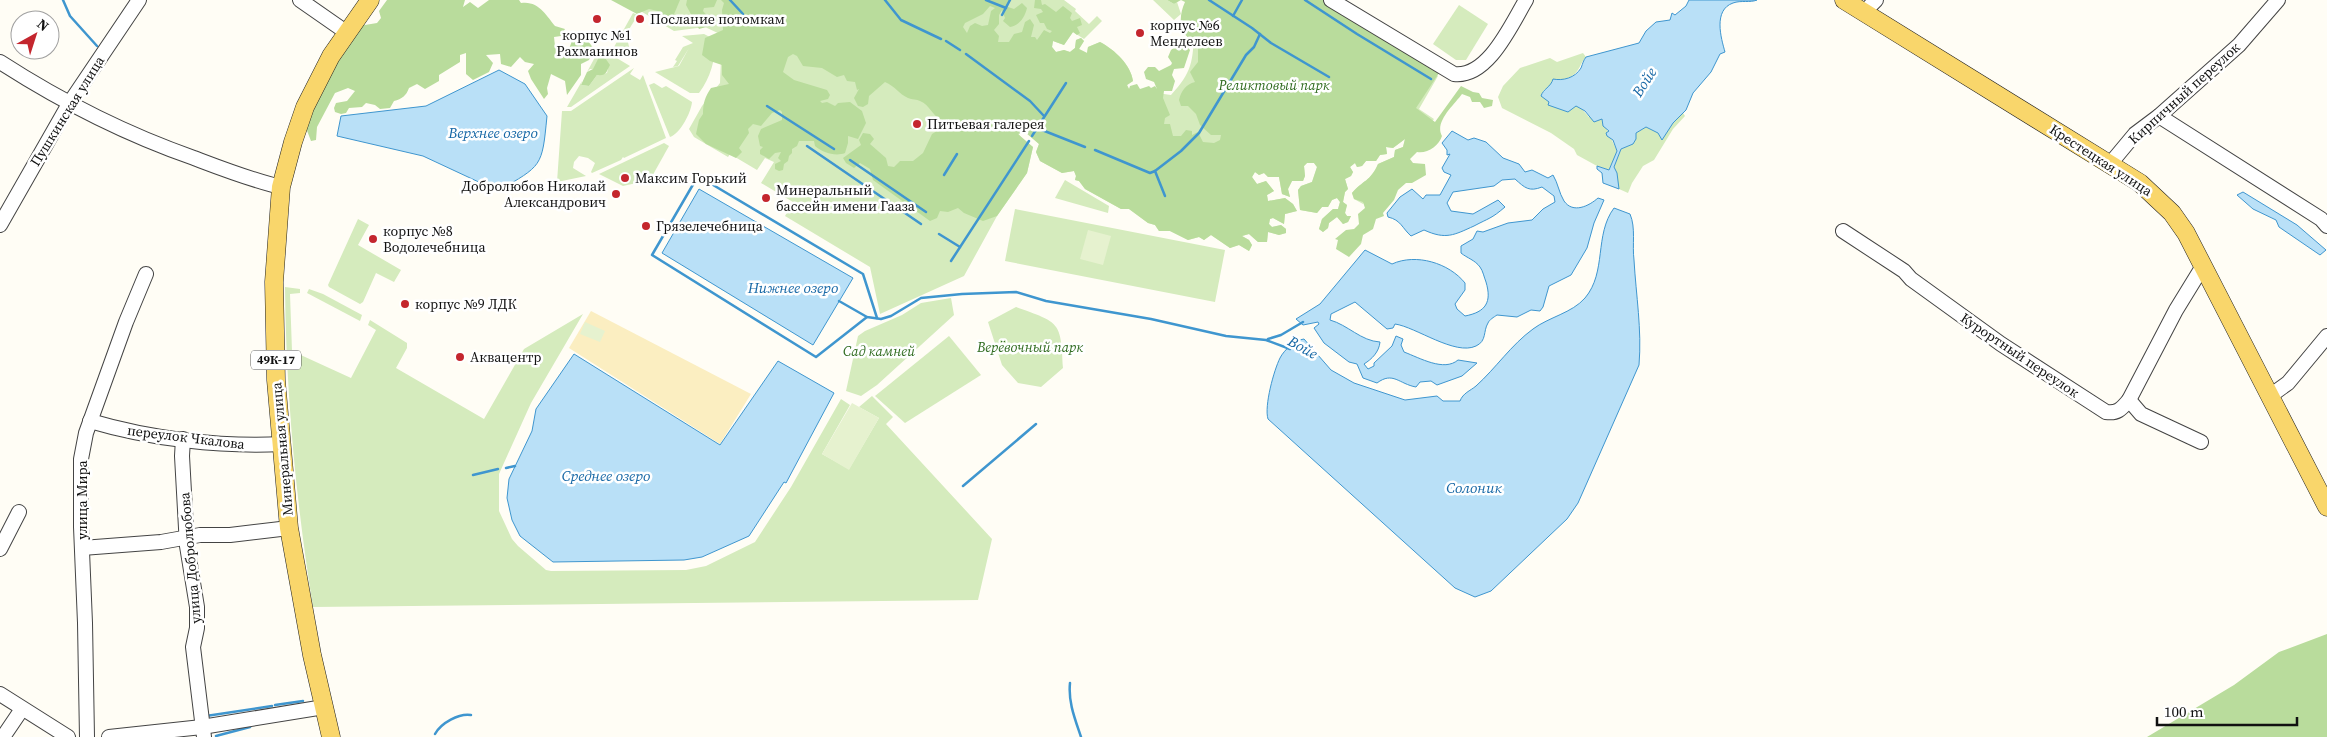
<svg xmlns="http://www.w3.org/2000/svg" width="2327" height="737" viewBox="0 0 2327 737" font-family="'Source Serif 4',serif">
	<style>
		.green { fill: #d5ebbd }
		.forest { fill: #b9dc9c; fill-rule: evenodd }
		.sand { fill: #fbeec1 }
		.pitch { fill: #e6f2cf }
		.water { fill: #b9e0f7; stroke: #3f96cf }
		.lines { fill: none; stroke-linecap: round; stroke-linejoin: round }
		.stream { stroke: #3f96cf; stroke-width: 2.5 }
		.minor-casing { stroke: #444; stroke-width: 16 }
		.major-casing { stroke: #222; stroke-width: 19 }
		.minor { stroke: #fff; stroke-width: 14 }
		.major { stroke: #f9d66b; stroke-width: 18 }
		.poi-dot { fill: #c4262e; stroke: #fff; stroke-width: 2 }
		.labels { text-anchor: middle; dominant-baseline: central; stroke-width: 5; stroke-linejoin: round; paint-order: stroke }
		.shield { fill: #fff; stroke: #585858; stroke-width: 1 }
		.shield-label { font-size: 12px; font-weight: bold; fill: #111 }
		.poi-label { font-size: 14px; fill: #111; stroke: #fff; text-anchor: start }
		.park-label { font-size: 14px; font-style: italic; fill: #2f6b1f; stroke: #fff }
		.street-label { font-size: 14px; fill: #111; stroke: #fff }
		.water-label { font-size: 15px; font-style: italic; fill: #1768a6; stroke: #fff }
	</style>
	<rect width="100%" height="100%" fill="#fffdf5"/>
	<g class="green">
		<path d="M 622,0 L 1064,0 L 1076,9 L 1075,11 L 1089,24 L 1097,16 L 1102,21 L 1084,39 L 1073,32 L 1064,45 L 1053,41 L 1052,47 L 1056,52 L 1064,50 L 1070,52 L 1075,48 L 1076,40 L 1081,38 L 1084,41 L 1079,49 L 1087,53 L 1088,47 L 1100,42 C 1115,50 1131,65 1133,81 L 1127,85 L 1129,89 L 1171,95 C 1192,72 1193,62 1194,31 L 1318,0 L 1438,76 L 1419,109 L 1434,119 L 1363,204 L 1354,199 L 1352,193 C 1363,180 1370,182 1378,164 L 1394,157 L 1395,150 L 1403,147 L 1405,139 L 1393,148 L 1386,147 L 1387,154 L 1380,155 L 1376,161 L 1366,161 L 1362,166 L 1357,167 L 1355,163 L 1350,167 L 1353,172 L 1351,176 L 1345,179 L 1348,189 L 1345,192 L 1343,202 L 1347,205 L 1345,213 L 1347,216 L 1351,216 L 1348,222 L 1343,224 L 1337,217 L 1329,223 L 1328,228 L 1323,232 L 1319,229 L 1322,219 L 1333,209 L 1338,209 L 1340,202 L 1337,198 L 1332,200 L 1328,207 L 1322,207 L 1317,213 L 1300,210 L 1298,190 L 1301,186 L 1312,182 L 1317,167 L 1314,163 L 1307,163 L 1304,166 L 1305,176 L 1303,181 L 1292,181 L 1288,189 L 1290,197 L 1282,194 L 1279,177 L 1268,177 L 1264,173 L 1259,175 L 1255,172 L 1252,177 L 1257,184 L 1266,181 L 1274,191 L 1267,195 L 1268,201 L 1285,198 L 1293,204 L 1297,211 L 1285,214 L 1284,224 L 1273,218 L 1270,219 L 1269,224 L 1272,227 L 1281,225 L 1286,229 L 1286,233 L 1279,235 L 1268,232 L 1267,242 L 1258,242 L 1249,234 L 1242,236 L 1249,240 L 1252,245 L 1249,251 L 1239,245 L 1230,248 L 1211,235 L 1204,240 L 1199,237 L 1188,240 L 1170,231 L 1159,231 L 1155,225 L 1148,223 L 1129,209 L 1121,209 L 1085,189 L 1079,181 L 1075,180 L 1076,176 L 1074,171 L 1062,173 L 1040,161 L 1036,152 L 1039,144 L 1025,132 L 1018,133 L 1022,139 L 1033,147 L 1027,173 L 997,216 L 964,276 L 880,314 L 870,267 L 785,216 L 793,202 L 761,183 L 774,162 L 765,158 L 757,170 L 730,154 L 728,157 L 694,137 L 689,129 L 702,106 L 720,83 L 722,35 L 705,27 L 674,31 Z"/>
		<polygon points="1153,0 1167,0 1174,4 1177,2 1181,14 1174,20"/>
		<polygon points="1459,5 1488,24 1466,60 1456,60 1433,44"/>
		<polygon points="633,13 638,15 626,34 632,59 615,49 614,47"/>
		<path d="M 704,34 L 716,40 C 715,60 711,77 699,93 L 690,93 L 655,72 L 679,66 L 689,48 L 678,66 L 673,67 L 677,61 L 675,60 L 683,47 L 693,43 L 682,36 Z"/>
		<polygon points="600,48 630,66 571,107 567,107 582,81 581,85 589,86 597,75 607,73 608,69 590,69 587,72"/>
		<path d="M 1583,53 L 1586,57 C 1580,63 1580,71 1572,76 C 1561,83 1554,83 1543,91 L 1580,107 L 1589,117 L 1602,119 L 1617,151 L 1609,170 L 1597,166 L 1577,155 L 1574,149 L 1551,133 L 1502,108 L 1498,97 L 1503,86 L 1520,68 L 1550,58 L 1557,62 Z"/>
		<polygon points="634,68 630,74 640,80 643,75 666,138 624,158 623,157 621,160 592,173 591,172 595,163 588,158 579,156 574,162 573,168 586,176 557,182 562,111 571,111"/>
		<path d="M 654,83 L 662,88 L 666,86 L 692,102 C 691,113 680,134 670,137 L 649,85 Z"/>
		<polygon points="1683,113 1685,116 1673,129 1654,160 1643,166 1632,183 1628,193 1619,189 1614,167 1621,149 1633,144 1636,133 1646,127 1658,132 1662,139 1673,122"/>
		<polygon points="664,143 669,146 650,180 623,186 599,174"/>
		<polygon points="1065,180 1109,206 1108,213 1055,198"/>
		<polygon points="1015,209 1225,250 1215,302 1005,261"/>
		<polygon points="358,219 369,225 358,245 401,270 394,282 376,273 363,302 360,304 329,287 328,285"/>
		<path d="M 285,287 L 300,289 L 300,293 L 290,294 L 292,351 L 351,378 L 376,330 L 368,325 L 370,320 L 407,343 L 407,348 L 396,368 L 484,419 L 524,349 L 583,314 L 531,403 L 499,474 L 499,511 L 512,539 L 518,546 L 546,570 L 551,571 L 686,570 L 706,566 L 755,542 L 791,487 L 841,399 L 850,405 L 822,454 L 849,469 L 879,418 L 859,407 L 872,396 L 893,417 L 886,424 L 992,539 L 978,600 L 313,607 C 296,502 286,394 285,287 Z"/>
		<polygon points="309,289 323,294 362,315 360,321 307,293"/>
		<polygon points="951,298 954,315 877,385 861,396 846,391 858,336 865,331 902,315 921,303"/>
		<path d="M 1016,307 C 1060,323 1061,321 1063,368 L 1041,387 L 1018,383 L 1002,365 L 988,322 Z"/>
		<polygon points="949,336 981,375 905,423 875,396"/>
	</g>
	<g class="forest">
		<path d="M 387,0 L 465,0 L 463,7 L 470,2 L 478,8 L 489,0 L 519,0 L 521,3 C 538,0 547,16 555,26 L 565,29 L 561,36 L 554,37 L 555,46 L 558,50 L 569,49 L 572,41 L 578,38 L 588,41 L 594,49 L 589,60 L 581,64 L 581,75 L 567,95 L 565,81 L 551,74 L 547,88 L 548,94 L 544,99 L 531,79 L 528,71 L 534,64 L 525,62 L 520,57 L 511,67 L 501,64 L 500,54 L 486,55 L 493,63 L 489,72 L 473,80 L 466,74 L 466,53 L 460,55 L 460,62 L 439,75 L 439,81 L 425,89 L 417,84 L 409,88 C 406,96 402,99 394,101 L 390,108 L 380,109 L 375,105 L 366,103 L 362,107 L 349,108 L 346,113 L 341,114 L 335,112 L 334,108 L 336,103 L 347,101 L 355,91 L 348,88 L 335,93 L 317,127 L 316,140 L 311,141 L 306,128 L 321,89 L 359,26 L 377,23 L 381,18 L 379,11 Z"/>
		<polygon points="611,0 680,0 672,19 666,20 662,17 662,12 649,9 637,14"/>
		<polygon points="687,0 717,0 714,7 704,8 703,11 710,19 710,26 699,29 686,5"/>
		<path d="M 721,0 L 1009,0 L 1008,7 L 1014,9 L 1022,3 L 1027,8 C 1025,17 1019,26 1010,27 L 1003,21 L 1005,18 L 1002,10 L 999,15 L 999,24 L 994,30 L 999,36 L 998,42 L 1009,42 L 1014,34 L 1022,32 L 1025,22 L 1030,19 L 1034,25 L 1031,37 L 1035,37 L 1037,40 L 1044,30 L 1050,33 L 1052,31 L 1047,29 L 1044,23 L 1040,23 L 1036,15 L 1043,12 L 1041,9 L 1034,8 L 1035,0 L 1041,0 L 1042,5 L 1045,4 L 1056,12 L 1063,6 L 1072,13 L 1070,18 L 1072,21 L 1080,18 L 1082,25 L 1077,27 L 1080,33 L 1077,35 L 1073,32 L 1064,45 L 1053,41 L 1052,47 L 1056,52 L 1064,50 L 1070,52 L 1075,48 L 1076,40 L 1081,38 L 1084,41 L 1079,49 L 1087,53 L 1088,47 L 1100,42 C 1115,50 1131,65 1133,81 L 1127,85 L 1129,89 L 1130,86 L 1137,84 L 1140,89 L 1149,86 L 1151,88 L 1155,86 L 1157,89 L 1154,82 L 1146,79 L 1144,72 L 1148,67 L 1155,67 L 1159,71 L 1171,65 L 1172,63 L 1168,57 L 1171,50 L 1180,43 L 1186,45 L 1190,50 L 1184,68 L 1174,69 L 1172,75 L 1175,81 L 1172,91 L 1164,91 L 1163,98 L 1170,115 L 1165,118 L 1164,124 L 1170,124 L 1173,136 L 1181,136 L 1186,130 L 1192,131 L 1192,135 L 1198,132 L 1203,142 L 1214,143 L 1220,140 L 1221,135 L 1211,135 L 1200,125 L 1196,114 L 1188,106 L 1181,106 L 1179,100 C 1181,91 1186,84 1195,82 L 1190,72 L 1198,62 L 1198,42 C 1178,38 1178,17 1185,2 L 1181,0 L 1174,4 L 1167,0 L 1323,0 L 1430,65 L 1439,73 L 1416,108 L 1435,122 L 1461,86 L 1473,92 L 1479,93 L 1482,98 L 1493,100 L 1492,106 L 1484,108 L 1480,102 L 1472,102 L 1470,97 L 1462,94 C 1454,105 1434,122 1442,136 C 1439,146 1427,154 1417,152 L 1410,159 L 1413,163 L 1425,164 L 1426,175 L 1412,183 L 1406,183 L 1398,190 L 1394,200 L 1383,213 L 1384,216 L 1376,219 L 1373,229 L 1363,235 L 1361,244 L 1349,257 L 1336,249 L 1338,240 L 1335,239 L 1346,230 L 1354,229 L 1359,224 L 1358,214 L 1365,208 L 1363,202 L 1354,199 L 1352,193 C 1363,180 1370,182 1378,164 L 1394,157 L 1395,150 L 1403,147 L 1405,139 L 1393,148 L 1386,147 L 1387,154 L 1380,155 L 1376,161 L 1366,161 L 1362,166 L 1357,167 L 1355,163 L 1350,167 L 1353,172 L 1351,176 L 1345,179 L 1348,189 L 1345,192 L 1343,202 L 1347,205 L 1345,213 L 1347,216 L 1351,216 L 1348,222 L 1343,224 L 1337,217 L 1329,223 L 1328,228 L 1323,232 L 1319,229 L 1322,219 L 1333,209 L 1338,209 L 1340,202 L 1337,198 L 1332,200 L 1328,207 L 1322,207 L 1317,213 L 1300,210 L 1298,190 L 1301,186 L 1312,182 L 1317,167 L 1314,163 L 1307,163 L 1304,166 L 1305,176 L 1303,181 L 1292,181 L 1288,189 L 1290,197 L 1282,194 L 1279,177 L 1268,177 L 1264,173 L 1259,175 L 1255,172 L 1252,177 L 1257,184 L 1266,181 L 1274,191 L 1267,195 L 1268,201 L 1285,198 L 1293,204 L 1297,211 L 1285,214 L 1284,224 L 1273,218 L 1270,219 L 1269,224 L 1272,227 L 1281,225 L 1286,229 L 1286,233 L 1279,235 L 1268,232 L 1267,242 L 1258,242 L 1249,234 L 1242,236 L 1249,240 L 1252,245 L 1249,251 L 1239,245 L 1230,248 L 1211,235 L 1204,240 L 1199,237 L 1188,240 L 1170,231 L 1159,231 L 1155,225 L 1148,223 L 1129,209 L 1121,209 L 1085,189 L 1079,181 L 1075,180 L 1076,176 L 1074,171 L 1062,173 L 1040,161 L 1036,152 L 1039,144 L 1025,132 L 1018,134 L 1033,147 L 1027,173 L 997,216 L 983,221 L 964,213 L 958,208 L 948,212 L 940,211 L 937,218 L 930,221 L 873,180 L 870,169 L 860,163 L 854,168 L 846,163 L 843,158 L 861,145 L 859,140 L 863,133 L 870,134 L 874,139 L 870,144 L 886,158 L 888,166 L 894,167 L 900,161 L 913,161 L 923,153 L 932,134 L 937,131 L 942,120 C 932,116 930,105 920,101 C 917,99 912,100 908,98 C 899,94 895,86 885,82 L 869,96 L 868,104 L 863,107 L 858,106 L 854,98 L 859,89 L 857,90 L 855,82 L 847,81 L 844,75 L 837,77 L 822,68 L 803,66 L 797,56 L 793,54 L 788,57 L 783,72 L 794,80 L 827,90 L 830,95 L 828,99 L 820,101 L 822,103 L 827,102 L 835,106 L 838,103 L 850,102 L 862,111 L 866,123 L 858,139 L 848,136 L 848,143 L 845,153 C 835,157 822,152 815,146 L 814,141 L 799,141 L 797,146 L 792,149 L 792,153 L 789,156 L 788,161 L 784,164 L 783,170 L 779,171 L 775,169 L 775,164 L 781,161 L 778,158 L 781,152 L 775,153 L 769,159 L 760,154 L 760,150 L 763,147 L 760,146 L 758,136 L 761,129 L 782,120 L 782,112 L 780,110 L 772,113 L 761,126 L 753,124 L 748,129 L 749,133 L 739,148 L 742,152 L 736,158 L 706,144 L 696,134 L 699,120 L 703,114 C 703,103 705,97 711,88 L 729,84 L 722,75 L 722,65 L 710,61 L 702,55 L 705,38 L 723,30 L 722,10 L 724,3 ZM 990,6 L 995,8 L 991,11 L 988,25 L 982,26 L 975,23 L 970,26 L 967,33 L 963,27 L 965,23 L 983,14 Z"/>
		<path d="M 603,55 L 610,65 C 606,72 607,76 597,75 L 589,86 L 581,85 L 587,72 L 593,69 L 599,57 Z"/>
		<polygon points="2327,634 2327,737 2147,737 2234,685 2279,652"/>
	</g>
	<polygon class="sand" points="591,311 751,394 720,444 569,348"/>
	<g class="pitch">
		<polygon points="1088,230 1111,236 1103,265 1080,259"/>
		<polygon points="585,322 605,331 600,342 580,334"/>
		<polygon points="852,403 879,418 849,470 822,454"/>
	</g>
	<g class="water">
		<path d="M 1689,0 L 1757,0 C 1750,3 1741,0 1733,3 C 1713,10 1721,38 1725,52 L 1720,54 L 1711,72 L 1693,93 L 1686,110 L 1673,123 L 1662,140 L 1658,133 L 1646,127 L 1636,133 L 1636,139 L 1633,144 L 1621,149 L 1614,167 L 1617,173 L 1619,189 L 1603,183 L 1602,173 L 1597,169 L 1597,166 L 1609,170 L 1617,151 L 1613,140 L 1607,136 L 1606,133 L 1609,131 L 1603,126 L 1602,119 L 1594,122 L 1585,111 L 1576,106 L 1568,112 L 1548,105 L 1549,102 L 1541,96 C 1543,89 1551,87 1553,79 C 1563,81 1575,78 1581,68 C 1583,63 1583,61 1586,57 L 1639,43 L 1646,31 L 1656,22 L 1670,20 L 1672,13 L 1675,15 L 1686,6 Z"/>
		<path d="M 499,70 L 525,84 L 547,116 C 542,168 542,165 498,191 L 423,156 L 337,136 L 341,116 L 426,106 Z"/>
		<path d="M 1452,131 L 1468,140 L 1474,138 L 1486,142 L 1503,158 L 1519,164 L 1525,172 L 1532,170 L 1548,178 L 1553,175 C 1558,183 1559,193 1564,201 C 1573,214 1589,206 1598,198 L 1604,200 L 1594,223 L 1587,248 L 1571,275 L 1549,286 L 1543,307 L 1540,311 L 1531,310 L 1517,317 L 1497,315 C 1494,317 1489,320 1488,323 C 1483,331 1487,341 1476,346 C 1455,356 1416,327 1395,324 L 1393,328 L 1387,329 L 1355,302 L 1331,314 L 1330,320 C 1348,325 1361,341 1380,342 C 1379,352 1372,359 1364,364 L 1368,369 L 1374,366 L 1374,363 L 1392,346 L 1396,336 L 1403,339 L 1401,345 L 1404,352 C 1420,358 1444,372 1458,360 L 1477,363 L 1462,376 L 1437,385 L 1431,381 L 1420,382 L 1416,387 C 1399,384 1393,371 1377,383 L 1363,378 L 1357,364 L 1349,362 L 1324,343 L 1314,328 L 1319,324 L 1318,322 L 1303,325 L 1296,319 L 1320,304 L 1365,250 L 1392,264 C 1416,253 1449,263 1465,283 L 1465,290 L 1455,304 L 1457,309 L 1465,316 C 1486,312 1492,302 1486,282 C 1484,277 1483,271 1480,267 C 1475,260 1467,258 1461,253 L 1461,246 L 1473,239 L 1477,231 L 1483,232 L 1508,223 L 1532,220 L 1543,209 L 1555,202 L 1554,196 L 1542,187 C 1529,192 1525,188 1515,179 L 1502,180 L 1494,186 L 1453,192 L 1447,203 L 1451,211 L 1473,214 L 1498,200 L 1505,207 C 1491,219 1489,218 1474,226 C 1454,235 1446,240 1424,230 L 1411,236 C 1402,228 1401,220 1388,217 L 1387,213 L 1400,197 L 1412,189 L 1423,199 L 1426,195 L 1440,195 L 1451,175 L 1444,172 L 1442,168 L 1450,154 L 1447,155 L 1447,150 L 1442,143 Z"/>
		<polygon points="699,189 853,278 813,345 662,253"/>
		<polygon points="2243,192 2297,225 2326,250 2320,255 2279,227 2276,220 2253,209 2237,195"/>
		<path d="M 1614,208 L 1630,214 C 1636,228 1632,245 1634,260 C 1636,295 1642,330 1639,365 L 1578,503 L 1567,519 L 1491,591 L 1475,597 L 1455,588 L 1268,419 C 1264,406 1274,370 1280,358 C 1284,350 1295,340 1304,339 L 1331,370 L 1354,383 L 1405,400 L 1437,396 L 1443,401 L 1460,401 C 1463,393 1470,391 1476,386 C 1496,368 1511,345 1533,329 C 1549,317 1572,313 1585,298 C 1607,272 1594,235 1614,208 Z"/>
		<polygon points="574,354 720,445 778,361 834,393 786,483 784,482 749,536 702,557 684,560 553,562 520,536 512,520 507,498 509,479 532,431 536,409"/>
	</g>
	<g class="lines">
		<g class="stream">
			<polyline points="63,0 70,16 97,46"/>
			<polyline points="730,0 743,14"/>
			<polyline points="885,0 901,20 941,39"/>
			<polyline points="986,0 1006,8"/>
			<polyline points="1209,0 1252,28 1271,43 1329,77"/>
			<polyline points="1305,0 1357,34 1431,79"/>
			<polyline points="1002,15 1010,0"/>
			<polyline points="1233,16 1242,0"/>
			<polyline points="946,41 960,50"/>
			<polyline points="966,54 1030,101 1044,116"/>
			<polyline points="767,106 834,149"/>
			<polyline points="1037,128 1085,147"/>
			<polyline points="1032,136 1066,83"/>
			<polyline points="807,146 921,224"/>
			<polyline points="1095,150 1150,173 1155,171 1181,151 1199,133 1246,55 1254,47 1260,34"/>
			<polyline points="850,160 926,212"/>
			<polyline points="1155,171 1165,196"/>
			<polyline points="944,175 957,154"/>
			<polyline points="939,234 960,247"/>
			<polyline points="951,261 1029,141"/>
			<polyline points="839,301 867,317 881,319 891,316 921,298 962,294 1016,292 1046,301 1151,319 1226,336 1266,340 1290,349"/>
			<polyline points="867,317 816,357 652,255 698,176 863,274 877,318"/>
			<polyline points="1268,339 1281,335 1303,322"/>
			<polyline points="506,468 515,466"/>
			<polyline points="473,475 498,469"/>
			<polyline points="963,486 1036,424"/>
			<path d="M 1070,683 C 1068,702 1075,719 1081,737"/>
			<polyline points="275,705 303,701"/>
			<polyline points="206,716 272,706"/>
			<path d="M 435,734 C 441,723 459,713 471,715"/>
			<polyline points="216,736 250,727"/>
		</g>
		<defs>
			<g id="minor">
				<polyline points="300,0 346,32"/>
				<path d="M 1331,0 L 1454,74 C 1488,78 1511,25 1526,0"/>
				<polyline points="1864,12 1876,0"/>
				<path d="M 0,62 C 62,102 125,134 194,158 C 223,169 251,180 281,187"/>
				<polyline points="2159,116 2321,219 2327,226"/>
				<polyline points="2110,164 2135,134 2159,116 2239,45 2278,0"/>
				<polyline points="0,225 69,104 139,0"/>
				<path d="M 1843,231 L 1904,271 L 1911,279 L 2001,344 L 2106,412 C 2118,414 2122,408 2129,400 L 2141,414 L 2201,442"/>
				<polyline points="2270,396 2288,383 2327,336"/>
				<polyline points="2129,400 2176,310 2203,266"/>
				<path d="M 90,421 C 151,439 219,447 282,444"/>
				<polyline points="183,439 182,456 187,546 197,607 197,628 193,647 204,737"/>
				<polyline points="82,548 161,542 200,535 230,535 289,528"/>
				<polyline points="0,549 19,512"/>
				<polyline points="0,694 68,737"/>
				<polyline points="3,737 22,709"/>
				<polyline points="87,737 85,623 81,527 81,459 86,433 126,322 146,274"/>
				<polyline points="109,737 202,727 324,707"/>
			</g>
			<g id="major">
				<polyline points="1844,0 2140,183 2172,213 2186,233 2327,507"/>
				<polyline points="331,737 312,655 289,528 276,380 274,282 281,187 293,142 305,107 331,56 370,0"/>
			</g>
		</defs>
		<use href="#minor" class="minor-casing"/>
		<use href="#major" class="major-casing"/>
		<use href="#minor" class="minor"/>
		<use href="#major" class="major"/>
	</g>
	<g class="poi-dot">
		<circle cx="597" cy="19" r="5"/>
		<circle cx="640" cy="19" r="5"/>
		<circle cx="1140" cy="33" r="5"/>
		<circle cx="917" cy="124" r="5"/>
		<circle cx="625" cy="178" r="5"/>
		<circle cx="616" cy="194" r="5"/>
		<circle cx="766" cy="198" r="5"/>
		<circle cx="646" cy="226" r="5"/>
		<circle cx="373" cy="239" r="5"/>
		<circle cx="405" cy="304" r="5"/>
		<circle cx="460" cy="357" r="5"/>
	</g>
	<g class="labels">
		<rect class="shield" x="251" y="350.5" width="50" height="19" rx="4"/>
		<g class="shield-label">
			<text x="276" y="360">49К-17</text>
		</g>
		<g class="poi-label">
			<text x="650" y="19">Послание потомкам</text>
			<text x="1150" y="25">корпус №6<tspan x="1150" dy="16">Менделеев</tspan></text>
			<text x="597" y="35" text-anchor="middle">корпус №1<tspan x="597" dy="16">Рахманинов</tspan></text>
			<text x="927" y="124">Питьевая галерея</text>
			<text x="635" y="178">Максим Горький</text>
			<text x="606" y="186" text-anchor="end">Добролюбов Николай<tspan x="606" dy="16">Александрович</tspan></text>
			<text x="776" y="190">Минеральный<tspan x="776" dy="16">бассейн имени Гааза</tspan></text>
			<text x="656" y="226">Грязелечебница</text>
			<text x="383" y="231">корпус №8<tspan x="383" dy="16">Водолечебница</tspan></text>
			<text x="415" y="304">корпус №9 ЛДК</text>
			<text x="470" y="357">Аквацентр</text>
		</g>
		<g class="park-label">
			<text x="1274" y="85">Реликтовый парк</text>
			<text x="1030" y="347">Верёвочный парк</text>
			<text x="879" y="351">Сад камней</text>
		</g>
		<g class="street-label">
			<text transform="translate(2184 93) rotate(-42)">Кирпичный переулок</text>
			<text transform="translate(67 111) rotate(-58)">Пушкинская улица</text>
			<text transform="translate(2101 160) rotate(33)">Крестецкая улица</text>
			<text transform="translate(2020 355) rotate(34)">Курортный переулок</text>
			<text transform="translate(186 437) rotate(7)">переулок Чкалова</text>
			<text transform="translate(282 449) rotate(-95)">Минеральная улица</text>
			<text transform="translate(82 500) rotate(-90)">улица Мира</text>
			<text transform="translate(190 558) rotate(-95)">улица Добролюбова</text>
		</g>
		<g class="water-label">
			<text transform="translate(1644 82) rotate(-57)">Войе</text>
			<text x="493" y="132">Верхнее озеро</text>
			<text x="793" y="287">Нижнее озеро</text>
			<text transform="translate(1303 347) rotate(29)">Войе</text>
			<text x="606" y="475">Среднее озеро</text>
			<text x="1474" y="487">Солоник</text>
		</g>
	</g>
	<g transform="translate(35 35) rotate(39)"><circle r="24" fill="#ffffff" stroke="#a0a0a0"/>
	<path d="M0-4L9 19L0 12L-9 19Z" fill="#c4262e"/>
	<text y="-8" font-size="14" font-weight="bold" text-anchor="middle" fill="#111111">N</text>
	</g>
	<path d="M2157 717v8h140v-8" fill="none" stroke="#111111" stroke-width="2.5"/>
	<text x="2164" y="717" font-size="15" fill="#111111" stroke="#ffffff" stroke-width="4" paint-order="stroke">100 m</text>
</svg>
